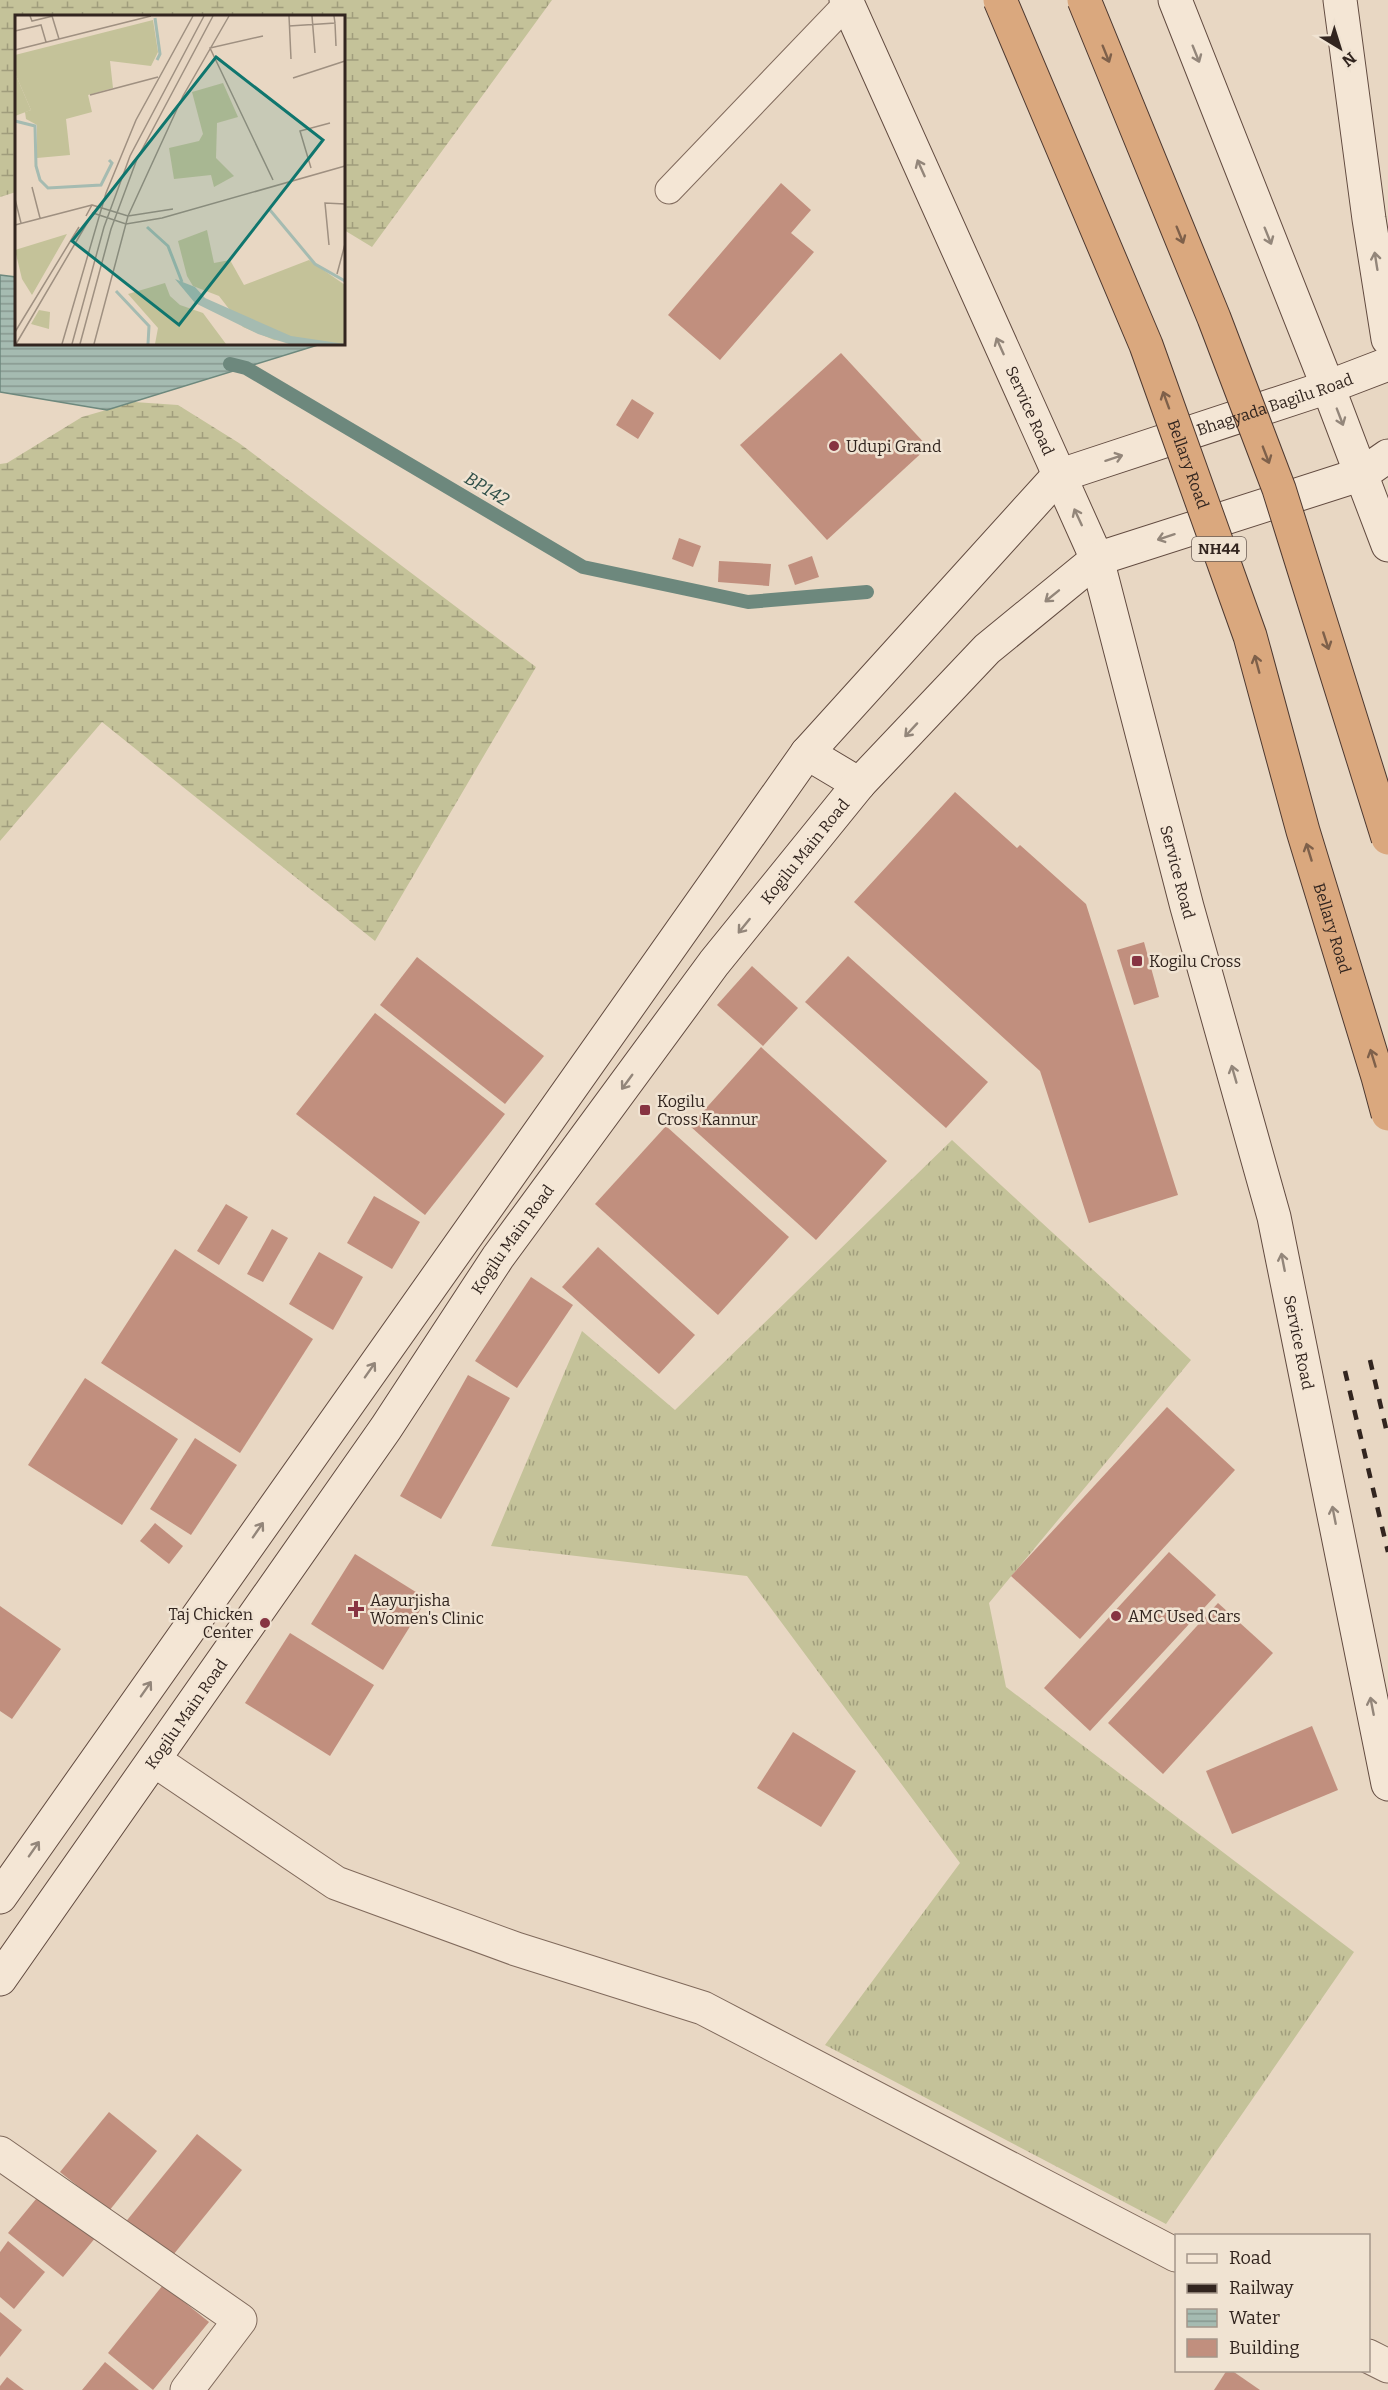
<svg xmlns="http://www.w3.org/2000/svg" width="1388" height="2390" viewBox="0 0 1388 2390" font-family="Bitter,serif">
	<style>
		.grass { fill: url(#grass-tufts) }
		.wetland { fill: url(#wetland-marsh) }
		.water { fill: url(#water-rules); stroke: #6d887d; stroke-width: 1.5 }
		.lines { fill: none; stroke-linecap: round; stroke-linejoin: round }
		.stream { stroke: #6d887d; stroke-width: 14 }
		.building { fill: #c18f7e }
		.service-casing { stroke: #806a5c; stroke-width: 29 }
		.minor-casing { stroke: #806a5c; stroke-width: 35 }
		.secondary-casing { stroke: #624b40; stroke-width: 35 }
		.service { stroke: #f4e6d5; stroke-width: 27 }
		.minor { stroke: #f4e6d5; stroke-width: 33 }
		.secondary { stroke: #f4e6d5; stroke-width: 33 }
		.rail { stroke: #32251f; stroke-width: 4.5; stroke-dasharray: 10 10; stroke-linecap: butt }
		.trunk-bridge-casing { stroke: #4e3930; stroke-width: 35; stroke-linecap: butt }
		.trunk-bridge { stroke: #daa87e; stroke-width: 33 }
		.oneway { stroke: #7e604a }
		.oneway2 { stroke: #93867a }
		.poi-dot { fill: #873442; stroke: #f0e3d2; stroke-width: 2 }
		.labels { text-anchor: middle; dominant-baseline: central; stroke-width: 5; stroke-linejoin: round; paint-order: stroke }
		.shield { fill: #f0e3d2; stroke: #6b5e55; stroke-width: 1.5 }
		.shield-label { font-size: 15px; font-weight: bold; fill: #32251f }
		.street-label { font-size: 16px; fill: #32251f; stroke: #f0e3d2 }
		.poi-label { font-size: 16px; fill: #32251f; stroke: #f0e3d2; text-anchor: start }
		.water-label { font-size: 18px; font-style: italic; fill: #305049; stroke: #f0e3d2 }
		.inset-river { fill: none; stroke: #a5bbb1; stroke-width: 3 }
		.inset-road { fill: none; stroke: #9f9081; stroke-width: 1.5 }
		.view { fill: #0f766e; fill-opacity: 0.15; stroke: #0f766e; stroke-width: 3 }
		.inset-edge { fill: none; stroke: #32251f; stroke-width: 3 }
	</style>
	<defs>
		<pattern id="grass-tufts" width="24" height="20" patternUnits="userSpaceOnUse" patternTransform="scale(1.5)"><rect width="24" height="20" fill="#c4c299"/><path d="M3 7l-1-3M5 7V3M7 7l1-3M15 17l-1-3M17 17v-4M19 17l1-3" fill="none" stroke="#a09d7c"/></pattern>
		<pattern id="wetland-marsh" width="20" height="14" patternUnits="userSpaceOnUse" patternTransform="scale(1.5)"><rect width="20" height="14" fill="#c4c299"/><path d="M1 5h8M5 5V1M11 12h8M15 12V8" fill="none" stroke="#a09d7c"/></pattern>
		<pattern id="water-rules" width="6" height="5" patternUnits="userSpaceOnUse" patternTransform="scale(1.5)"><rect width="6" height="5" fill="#a5bbb1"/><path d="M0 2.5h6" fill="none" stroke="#87988f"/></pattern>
	</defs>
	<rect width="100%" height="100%" fill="#e8d7c3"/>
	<polygon class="grass" points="952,1140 1191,1360 989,1603 1006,1687 1354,1952 1166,2224 825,2045 960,1863 747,1576 491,1546 582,1331 675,1410"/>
	<g class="wetland">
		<polygon points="0,0 552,0 372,247 344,230 344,16 16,16 16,192 0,197"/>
		<polygon points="134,402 178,405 239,443 536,667 375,941 102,722 0,841 0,464 7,463 82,417"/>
	</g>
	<polygon class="water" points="0,275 16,277 16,344 321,344 107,410 0,392"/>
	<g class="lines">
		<polyline class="stream" points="230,364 246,368 583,567 748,602 867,592"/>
	</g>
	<g class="building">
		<polygon points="781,183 811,210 791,233 814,252 720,360 668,315"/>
		<polygon points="841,353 928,447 827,540 740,445"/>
		<polygon points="632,399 654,413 638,439 616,425"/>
		<polygon points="679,538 701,546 693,567 672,559"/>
		<polygon points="812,556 819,577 795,585 788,565"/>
		<polygon points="719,561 771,564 769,586 718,582"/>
		<polygon points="955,792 1017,848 1020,845 1086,904 1178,1195 1089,1223 1040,1071 854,902"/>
		<polygon points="1144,942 1159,997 1134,1005 1117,950"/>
		<polygon points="848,956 988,1082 946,1128 805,1002"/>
		<polygon points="417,957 544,1056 505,1104 380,1005"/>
		<polygon points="752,966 798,1008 763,1046 717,1005"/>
		<polygon points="375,1013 505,1114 425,1215 296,1114"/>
		<polygon points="761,1047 887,1161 816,1240 690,1126"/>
		<polygon points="666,1126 789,1237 718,1315 595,1204"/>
		<polygon points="374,1196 420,1222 392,1269 347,1243"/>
		<polygon points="226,1204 248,1217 219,1265 197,1251"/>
		<polygon points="272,1229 288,1238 263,1282 247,1274"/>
		<polygon points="598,1247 695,1335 659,1374 562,1287"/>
		<polygon points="175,1249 313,1339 240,1453 101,1363"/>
		<polygon points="319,1252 363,1277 333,1330 289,1304"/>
		<polygon points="531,1277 573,1305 517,1388 475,1361"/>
		<polygon points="468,1375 510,1398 441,1519 400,1496"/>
		<polygon points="85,1378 178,1439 122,1525 28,1465"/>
		<polygon points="1167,1407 1235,1470 1080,1639 1011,1576"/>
		<polygon points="195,1438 237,1465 191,1535 150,1509"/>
		<polygon points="155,1523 183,1546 169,1564 140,1541"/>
		<polygon points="1169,1552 1216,1595 1090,1731 1044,1688"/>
		<polygon points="355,1554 427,1599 383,1670 311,1624"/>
		<polygon points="1218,1603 1273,1653 1163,1774 1108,1723"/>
		<polygon points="0,1606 61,1649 12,1719 0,1711"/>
		<polygon points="290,1633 374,1685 330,1756 245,1703"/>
		<polygon points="1312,1726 1338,1790 1232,1834 1206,1771"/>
		<polygon points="793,1732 856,1771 821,1827 757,1788"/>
		<polygon points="109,2112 157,2151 109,2211 60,2172"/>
		<polygon points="197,2134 242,2170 169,2260 124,2224"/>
		<polygon points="41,2193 96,2237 63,2277 8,2233"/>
		<polygon points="8,2241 45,2272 14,2309 0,2297 0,2252"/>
		<polygon points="163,2285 209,2322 153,2390 108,2353"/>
		<polygon points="0,2312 22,2330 0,2357"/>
		<polygon points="105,2362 139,2390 82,2390"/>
		<polygon points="1227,2370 1231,2370 1260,2390 1214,2390"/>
		<polygon points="7,2377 24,2390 0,2390 0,2386"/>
	</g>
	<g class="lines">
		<defs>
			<polyline id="service" points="669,190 848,3"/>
			<g id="minor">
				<polyline points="154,1760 336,1883 516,1949 703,2008 1176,2255"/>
				<polyline points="0,2153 240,2320 187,2390"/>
				<polyline points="1368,2356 1388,2366"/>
			</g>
			<g id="secondary">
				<path id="s1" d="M 846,0 L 1097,559 L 1187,907 L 1274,1217 L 1388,1784"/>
				<polyline points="1175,0 1328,387 1388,545"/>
				<polyline points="1340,0 1369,219 1388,339"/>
				<polyline points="807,753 859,784"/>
				<path id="s2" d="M 0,1897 L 807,753 L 1058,476 L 1328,387 L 1388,364"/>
				<path id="s3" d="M 0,1979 L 386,1428 L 498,1257 L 714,963 L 859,784 L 987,649 L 1097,559 L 1362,474 L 1388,456"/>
			</g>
		</defs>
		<use href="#service" class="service-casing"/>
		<use href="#minor" class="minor-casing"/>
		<use href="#secondary" class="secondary-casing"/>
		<use href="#service" class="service"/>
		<use href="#minor" class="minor"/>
		<use href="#secondary" class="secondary"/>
		<g class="rail">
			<polyline points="1370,1360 1388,1437"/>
			<polyline points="1345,1371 1388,1552"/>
		</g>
		<defs>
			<g id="trunk-bridge">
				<path id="s4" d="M 1000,0 L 1146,345 L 1250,636 L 1303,831 L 1378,1077 L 1388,1114"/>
				<polyline points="1084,0 1214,318 1279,489 1388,838"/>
			</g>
		</defs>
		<use href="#trunk-bridge" class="trunk-bridge-casing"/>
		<use href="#trunk-bridge" class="trunk-bridge"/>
	</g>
	<defs><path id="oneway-shaft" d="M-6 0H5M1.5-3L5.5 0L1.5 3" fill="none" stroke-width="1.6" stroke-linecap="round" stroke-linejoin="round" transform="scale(1.5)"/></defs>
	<g class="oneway">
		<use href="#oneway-shaft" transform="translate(1106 54) rotate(68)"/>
		<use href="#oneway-shaft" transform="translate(1180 235) rotate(68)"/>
		<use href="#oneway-shaft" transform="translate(1166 400) rotate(-110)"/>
		<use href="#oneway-shaft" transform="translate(1266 455) rotate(69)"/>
		<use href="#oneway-shaft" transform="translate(1326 641) rotate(72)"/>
		<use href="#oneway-shaft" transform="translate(1257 664) rotate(-105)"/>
		<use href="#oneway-shaft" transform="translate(1309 852) rotate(-107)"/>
		<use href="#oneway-shaft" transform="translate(1373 1058) rotate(-107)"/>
	</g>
	<g class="oneway2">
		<use href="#oneway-shaft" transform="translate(1196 54) rotate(68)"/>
		<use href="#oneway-shaft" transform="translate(921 168) rotate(-114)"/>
		<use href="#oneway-shaft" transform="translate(1268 236) rotate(68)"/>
		<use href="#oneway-shaft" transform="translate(1376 261) rotate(-99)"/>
		<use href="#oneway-shaft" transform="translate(1000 346) rotate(-114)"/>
		<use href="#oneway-shaft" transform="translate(1340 417) rotate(69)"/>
		<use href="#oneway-shaft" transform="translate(1114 458) rotate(-18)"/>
		<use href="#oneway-shaft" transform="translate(1078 517) rotate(-115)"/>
		<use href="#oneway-shaft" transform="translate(1166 537) rotate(162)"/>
		<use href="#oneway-shaft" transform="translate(1052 596) rotate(141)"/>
		<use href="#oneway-shaft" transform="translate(911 730) rotate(133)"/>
		<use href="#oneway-shaft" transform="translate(744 926) rotate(129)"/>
		<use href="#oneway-shaft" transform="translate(1234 1074) rotate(-106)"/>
		<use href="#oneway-shaft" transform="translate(627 1082) rotate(126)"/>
		<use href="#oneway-shaft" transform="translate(1283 1262) rotate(-101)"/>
		<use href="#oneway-shaft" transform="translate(370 1370) rotate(-55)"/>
		<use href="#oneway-shaft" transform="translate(1334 1515) rotate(-101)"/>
		<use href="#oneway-shaft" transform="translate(258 1530) rotate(-55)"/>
		<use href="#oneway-shaft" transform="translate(146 1689) rotate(-55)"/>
		<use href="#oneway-shaft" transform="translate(1372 1706) rotate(-101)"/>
		<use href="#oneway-shaft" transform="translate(34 1849) rotate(-55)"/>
	</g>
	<g class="poi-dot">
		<circle cx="834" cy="446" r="6"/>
		<rect x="1131" y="955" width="12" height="12" rx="3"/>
		<rect x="639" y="1104" width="12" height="12" rx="3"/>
		<path d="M353 1600h6v6h6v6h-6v6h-6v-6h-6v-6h6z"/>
		<circle cx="1116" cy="1616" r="6"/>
		<circle cx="265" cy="1623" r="6"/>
	</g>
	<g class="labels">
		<rect class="shield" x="1192" y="537" width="54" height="24" rx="4.5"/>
		<g class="shield-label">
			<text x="1219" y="549">NH44</text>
		</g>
		<g class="street-label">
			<text stroke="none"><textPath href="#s2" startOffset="2002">Bhagyada Bagilu Road</textPath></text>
			<text stroke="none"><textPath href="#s1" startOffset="450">Service Road</textPath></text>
			<text stroke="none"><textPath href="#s4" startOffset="501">Bellary Road</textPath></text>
			<text stroke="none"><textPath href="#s3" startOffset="1386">Kogilu Main Road</textPath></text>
			<text stroke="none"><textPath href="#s1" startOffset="936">Service Road</textPath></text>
			<text stroke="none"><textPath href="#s4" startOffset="987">Bellary Road</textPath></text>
			<text stroke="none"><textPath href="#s3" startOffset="900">Kogilu Main Road</textPath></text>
			<text stroke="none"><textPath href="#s1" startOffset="1422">Service Road</textPath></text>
			<text stroke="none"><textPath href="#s3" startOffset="324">Kogilu Main Road</textPath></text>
		</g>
		<g class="poi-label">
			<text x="846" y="446">Udupi Grand</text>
			<text x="1149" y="961">Kogilu Cross</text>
			<text x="657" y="1101">Kogilu<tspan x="657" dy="18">Cross Kannur</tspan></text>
			<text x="370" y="1600">Aayurjisha<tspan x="370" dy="18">Women's Clinic</tspan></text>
			<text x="253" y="1614" text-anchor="end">Taj Chicken<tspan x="253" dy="18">Center</tspan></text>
			<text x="1128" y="1616">AMC Used Cars</text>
		</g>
		<g class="water-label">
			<text transform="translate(487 489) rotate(31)">BP142</text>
		</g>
	</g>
	<g transform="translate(15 15)">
		<rect width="330" height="330" fill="#e8d7c3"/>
		<path d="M 138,5 L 143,37 L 136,51 L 95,46 L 98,73 L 73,80 L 77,97 L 51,104 L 55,140 L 22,143 L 22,110 L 11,104 L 10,97 L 16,95 L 0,58 L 0,40 ZM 208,68 L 223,102 L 202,108 L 201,143 L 219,161 L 199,172 L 196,160 L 159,164 L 154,133 L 184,126 L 188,119 L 177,77 ZM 52,219 L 17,280 L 7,264 L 0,235 ZM 24,295 L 35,297 L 34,314 L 16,309 Z" fill="#c4c299"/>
		<path d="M 0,58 L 16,95 L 0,101 ZM 192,215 L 199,248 L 215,245 L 229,270 L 294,245 L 330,270 L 330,329 L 259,325 L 228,312 L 204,281 L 178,271 L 172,261 L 163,226 ZM 150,268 L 155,281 L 165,290 L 188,298 L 211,329 L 140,329 L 143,313 L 113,279 Z" fill="#c4c299"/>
		<path d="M 160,264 L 180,272 L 190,283 L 276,321 L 330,329 L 274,329 L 243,319 L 180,288 Z" fill="#a5bbb1"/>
		<path class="inset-river" d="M 140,3 L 145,39 L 142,45M 0,106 L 20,111 L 21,151 L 25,165 L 33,173 L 86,170 L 97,148 L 94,145M 255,195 L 300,249 L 330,266M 132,212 L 153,231 L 167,267M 101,276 L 134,311 L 133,329"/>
		<path class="inset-road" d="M 15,1 L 17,6 L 38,1M 37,1 L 44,24M 274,1 L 276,44M 297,1 L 300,38M 320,8 L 321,31M 274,11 L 320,8 L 319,1M 0,16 L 26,10 L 31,27M 248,21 L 195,33 L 258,165M 0,35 L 136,1M 278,63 L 330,46M 75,80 L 143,62M 296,153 L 285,116 L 315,108M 17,172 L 25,203M 0,184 L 6,208M 71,201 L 77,190 L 113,201 L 158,194M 0,210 L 77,190M 314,230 L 310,188 L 330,189M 322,259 L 330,229M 0,317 L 64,212M 1,329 L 78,198 L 111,209 L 147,203 L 330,151M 47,329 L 91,178 L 121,105 L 178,1M 57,329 L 89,212 L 115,141 L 189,1M 65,329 L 96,214 L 122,144 L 198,1M 79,329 L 113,201 L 168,81 L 214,1"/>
		<path class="view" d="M 201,42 L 308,125 L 164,310 L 57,226 Z"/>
		<rect width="330" height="330" class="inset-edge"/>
	</g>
	<rect x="1175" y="2234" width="195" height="138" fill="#f0e3d2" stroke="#a4978a" stroke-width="1.5"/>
	<rect x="1187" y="2254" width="30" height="9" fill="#f4e6d5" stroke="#a4978a" stroke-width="1.5"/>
	<text x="1229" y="2264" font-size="18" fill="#32251f">Road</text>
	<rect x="1187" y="2284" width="30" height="9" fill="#32251f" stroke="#a4978a" stroke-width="1.5"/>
	<text x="1229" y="2294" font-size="18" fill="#32251f">Railway</text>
	<rect x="1187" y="2309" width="30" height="18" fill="url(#water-rules)" stroke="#a4978a" stroke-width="1.5"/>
	<text x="1229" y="2324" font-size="18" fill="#32251f">Water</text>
	<rect x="1187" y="2339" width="30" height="18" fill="#c18f7e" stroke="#a4978a" stroke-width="1.5"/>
	<text x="1229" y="2354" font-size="18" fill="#32251f">Building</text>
	<g transform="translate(1340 48) rotate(142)" stroke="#f0e3d2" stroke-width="4.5" paint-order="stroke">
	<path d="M0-4.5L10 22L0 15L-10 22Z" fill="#32251f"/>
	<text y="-9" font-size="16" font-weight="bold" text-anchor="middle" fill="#32251f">N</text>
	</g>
</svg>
